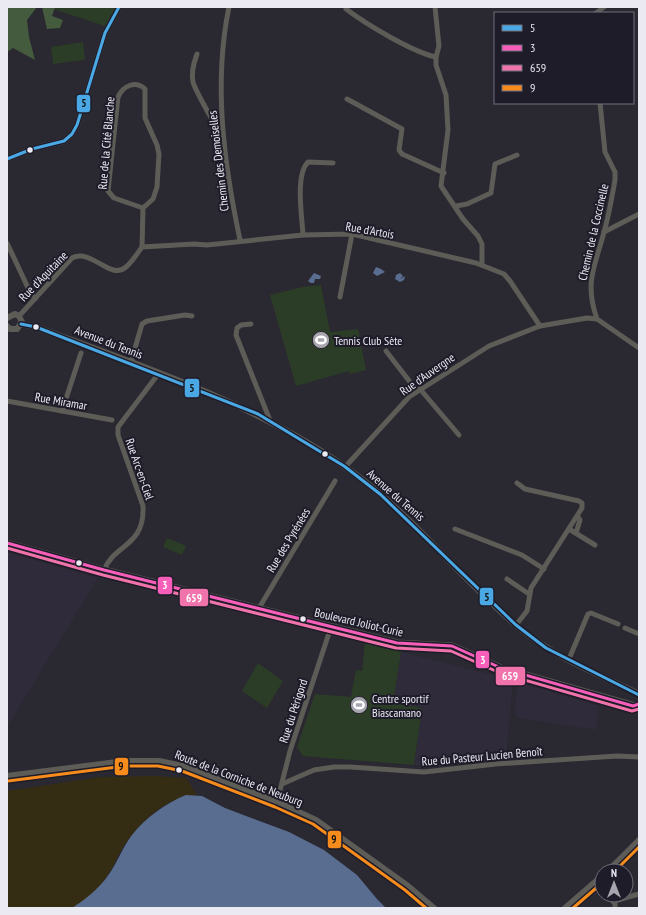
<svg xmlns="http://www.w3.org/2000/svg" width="646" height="915" viewBox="0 0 646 915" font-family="'PT Sans Narrow',sans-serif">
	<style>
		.education { fill: #2f2b3a }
		.green { fill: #2c3d27 }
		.forest { fill: #455b3e }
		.sand { fill: #352d13 }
		.water { fill: #586d90 }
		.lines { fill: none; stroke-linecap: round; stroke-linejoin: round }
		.minor { stroke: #5d5c57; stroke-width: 5 }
		.tertiary { stroke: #5d5c57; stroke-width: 6 }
		.secondary { stroke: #605e58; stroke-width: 7 }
		.bus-1-casing { stroke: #1e1c29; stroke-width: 6 }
		.bus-2-casing { stroke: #1e1c29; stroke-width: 6 }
		.bus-3-casing { stroke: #1e1c29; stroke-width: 6 }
		.bus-4-casing { stroke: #1e1c29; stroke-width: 6 }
		.bus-1 { stroke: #4aa9e4; stroke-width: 3 }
		.bus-2 { stroke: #f75eb9; stroke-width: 3 }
		.bus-3 { stroke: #f073ab; stroke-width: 3 }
		.bus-4 { stroke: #f78b1c; stroke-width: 3 }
		.bus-dot { fill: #ebeaf3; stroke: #1e1c29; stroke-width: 1.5 }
		.labels { text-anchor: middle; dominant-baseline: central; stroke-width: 4; stroke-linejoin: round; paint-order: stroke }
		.street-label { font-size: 12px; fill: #ebeaf3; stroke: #1e1c29 }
		.poi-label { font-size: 12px; fill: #ebeaf3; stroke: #1e1c29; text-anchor: start }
		.line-badge { stroke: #1e1c29; stroke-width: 1.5 }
		.badge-label { font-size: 11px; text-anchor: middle; font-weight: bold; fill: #fff }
		.pale-badge-label { font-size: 11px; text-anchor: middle; font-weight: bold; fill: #111 }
	</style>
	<rect width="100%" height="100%" fill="#2a2830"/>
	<g class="education">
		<polygon points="7,552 98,578 7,727"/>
		<polygon points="401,652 513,680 506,760 440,766 414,765 422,708 393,703"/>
		<polygon points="518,682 599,706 596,730 519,718 514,714"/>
	</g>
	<g class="green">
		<polygon points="47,7 116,7 105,26"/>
		<polygon points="83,42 85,60 53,64 51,47"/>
		<polygon points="321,285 330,332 358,329 366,370 350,374 349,371 296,386 270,295 303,287"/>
		<polygon points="167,538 186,546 182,555 163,547"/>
		<polygon points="365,643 401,652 393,703 422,708 414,765 303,756 297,747 315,694 351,697 356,670 362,671"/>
		<polygon points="258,663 283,681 267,708 242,691"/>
	</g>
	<g class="forest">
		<polygon points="7,7 37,7 27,20 29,37 35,60 13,48 7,52"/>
		<polygon points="42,7 55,7 52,16 63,20 60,28 47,29"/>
	</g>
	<path class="sand" d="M 154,776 L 186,778 L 197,795 C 167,795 139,823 123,847 C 117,856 114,867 107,876 C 100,887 85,901 74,907 C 66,911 19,908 7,908 L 7,791 L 100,777 Z"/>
	<g class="water">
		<polygon points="376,267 381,269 385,272 377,276 373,273"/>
		<polygon points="314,273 321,276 320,279 315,279 314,283 311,283 308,281"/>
		<polygon points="400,273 403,276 400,279 405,276 404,280 400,282 395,279 396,275"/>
		<path d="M 186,795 L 202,796 L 225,808 L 289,832 L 324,850 L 357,875 L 377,899 L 386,908 L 72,908 C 85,900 98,889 107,877 C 117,864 122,848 132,835 C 145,818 166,803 186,795 Z"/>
	</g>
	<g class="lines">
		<g class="minor">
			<path d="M 229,7 C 213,84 224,164 240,240"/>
			<polyline points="435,7 439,46 436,57 436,65 446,95 448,130 441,186 463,219 478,236 482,244 482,265"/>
			<path d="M 346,9 C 366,24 412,52 436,57"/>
			<polyline points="596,13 604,7"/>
			<path d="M 197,54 C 194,62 191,73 193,82 C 194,87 213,123 217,126 C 217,127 221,128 222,129"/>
			<polyline points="347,99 402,129 399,150 402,154 444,173"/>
			<polyline points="456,206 467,204 491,193 495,164 517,155"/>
			<polyline points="604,232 639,214"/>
			<path d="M 303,235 C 302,216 295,175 308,162 L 333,163"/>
			<polyline points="7,243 29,290 35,299"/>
			<polyline points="142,247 194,244 207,245 303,235 352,234 476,263 504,274 510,281 540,326"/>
			<path d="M 142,247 L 143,208 L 153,199 L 157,187 L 159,154 L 157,145 L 145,118 L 145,89 C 135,80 123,86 118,97 L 108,191 L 114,198 L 143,208"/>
			<polyline points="340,297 352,234"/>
			<path d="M 19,316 L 72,258 C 92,248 110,281 126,267 C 132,262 137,254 142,247"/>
			<path d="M 597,319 C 584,282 595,267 604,232 C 609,215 612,197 615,180 L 615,172 L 605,152 L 600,103"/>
			<polyline points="251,324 241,325 237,328 236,335 271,423"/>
			<polyline points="386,351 417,391"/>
			<polyline points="131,362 142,324 147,321 185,315 192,316"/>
			<polyline points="420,389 459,435"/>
			<polyline points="7,401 112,420"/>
			<polyline points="62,411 81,353"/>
			<polyline points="345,467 409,397 489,346 540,326 587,318 597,319 639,348"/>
			<polyline points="455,529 522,555 544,569"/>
			<polyline points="569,529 595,545"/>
			<polyline points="576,533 580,520 578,517"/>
			<path d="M 104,570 C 114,544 145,547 143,506 L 118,435 L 118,427 L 159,373"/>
			<polyline points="507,579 529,594"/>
			<polyline points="259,608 335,481"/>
			<polyline points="516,625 527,611 531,588 582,508 582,503 579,501 525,489 517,483"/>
			<polyline points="625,628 639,634"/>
			<polyline points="569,659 588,614 591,613 618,624"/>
			<polyline points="282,784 314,770 334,767 350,767 424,772 496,764 617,756 639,757"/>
			<polyline points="277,802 290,751 331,627"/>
			<polyline points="596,882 602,889"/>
			<polyline points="608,895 615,904 615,908"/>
			<polyline points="614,901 639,894"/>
		</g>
		<g class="tertiary">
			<polyline points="7,159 32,149 64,141 72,134 77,125 105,33 119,7"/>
			<polyline points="7,318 15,314 19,316 22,322 17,329 10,329 7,326"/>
			<path d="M 21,324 L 36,327 C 144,367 261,405 355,474 C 415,518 460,578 517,626 C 552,656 598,674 639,694"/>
			<polyline points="7,776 125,761 159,761 183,766 277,802 316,820 408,886 434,908"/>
			<polyline points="608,871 639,840"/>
			<polyline points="565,908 602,876"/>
		</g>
		<polyline class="secondary" points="7,543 104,570 397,643 452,646 501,668 639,707"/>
		<defs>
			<g id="bus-1">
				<polyline points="7,159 32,149 64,141 72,134 77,125 105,33 119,7"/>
				<polyline points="21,324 36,327 258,414 344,466 380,494 516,625 546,648 639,695"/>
			</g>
			<polyline id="bus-2" points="7,543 104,570 397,643 452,646 501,668 633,706 639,704"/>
			<polyline id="bus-3" points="7,548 103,575 396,648 451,651 500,673 632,711 639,709"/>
			<g id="bus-4">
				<polyline points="8,781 125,766 158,766 182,771 275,807 313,824 405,890 426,908"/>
				<polyline points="615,871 639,847"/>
				<polyline points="573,908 602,883"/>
			</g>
		</defs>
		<use href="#bus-1" class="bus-1-casing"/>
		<use href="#bus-2" class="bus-2-casing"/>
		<use href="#bus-3" class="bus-3-casing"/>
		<use href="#bus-4" class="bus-4-casing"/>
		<use href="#bus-1" class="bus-1"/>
		<use href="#bus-2" class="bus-2"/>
		<use href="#bus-3" class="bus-3"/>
		<use href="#bus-4" class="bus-4"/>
	</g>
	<defs>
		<symbol id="stadium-disc" viewBox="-11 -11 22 22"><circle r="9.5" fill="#a7a6af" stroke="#1e1c29"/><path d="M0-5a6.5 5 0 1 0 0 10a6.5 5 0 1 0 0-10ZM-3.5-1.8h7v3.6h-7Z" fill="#fff"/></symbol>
	</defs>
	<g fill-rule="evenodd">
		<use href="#stadium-disc" x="311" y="330" width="20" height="20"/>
		<use href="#stadium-disc" x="349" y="695" width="20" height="20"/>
	</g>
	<g class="bus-dot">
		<circle cx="30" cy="150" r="3.5"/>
		<circle cx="36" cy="327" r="3.5"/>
		<circle cx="325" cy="454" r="3.5"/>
		<circle cx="79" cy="563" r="3.5"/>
		<circle cx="303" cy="619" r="3.5"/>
		<circle cx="179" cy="770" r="3.5"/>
	</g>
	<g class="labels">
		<g class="street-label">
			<text transform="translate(106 143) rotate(-85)">Rue de la Cité Blanche</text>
			<text transform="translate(218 161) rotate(-97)">Chemin des Demoiselles</text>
			<text transform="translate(370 230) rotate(10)">Rue d'Artois</text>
			<text transform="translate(593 232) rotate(-77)">Chemin de la Coccinelle</text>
			<text transform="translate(43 276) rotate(-46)">Rue d'Aquitaine</text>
			<text transform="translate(109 342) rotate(21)">Avenue du Tennis</text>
			<text transform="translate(427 374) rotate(-35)">Rue d'Auvergne</text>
			<text transform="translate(61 401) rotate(10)">Rue Miramar</text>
			<text transform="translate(140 469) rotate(71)">Rue Arc-en-Ciel</text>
			<text transform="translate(396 495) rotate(41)">Avenue du Tennis</text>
			<text transform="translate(288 540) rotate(-59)">Rue des Pyrénées</text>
			<text transform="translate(359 622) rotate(13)">Boulevard Joliot-Curie</text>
			<text transform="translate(293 711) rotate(-72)">Rue du Périgord</text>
			<text transform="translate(482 756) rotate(-5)">Rue du Pasteur Lucien Benoît</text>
			<text transform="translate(239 778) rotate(21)">Route de la Corniche de Neuburg</text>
		</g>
		<g class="poi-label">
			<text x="334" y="340">Tennis Club Sète</text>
			<text x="372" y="698">Centre sportif<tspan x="372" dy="14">Biascamano</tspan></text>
		</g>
	</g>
	<g class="line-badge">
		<rect x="76" y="94" width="15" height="19" rx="4" fill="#4aa9e4"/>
		<rect x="184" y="378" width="16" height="20" rx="4" fill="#4aa9e4"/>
		<rect x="157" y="576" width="16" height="19" rx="4" fill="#f75eb9"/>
		<rect x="479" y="587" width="15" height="19" rx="4" fill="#4aa9e4"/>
		<rect x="179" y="588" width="30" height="19" rx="4" fill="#f073ab"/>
		<rect x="475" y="650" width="15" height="19" rx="4" fill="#f75eb9"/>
		<rect x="495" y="666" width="31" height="20" rx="4" fill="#f073ab"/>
		<rect x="114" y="757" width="15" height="19" rx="4" fill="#f78b1c"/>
		<rect x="327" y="830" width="15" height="19" rx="4" fill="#f78b1c"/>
	</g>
	<g class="badge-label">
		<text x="165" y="589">3</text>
		<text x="194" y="602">659</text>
		<text x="483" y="664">3</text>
		<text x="510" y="680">659</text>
	</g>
	<g class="pale-badge-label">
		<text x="84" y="107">5</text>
		<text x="192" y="392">5</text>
		<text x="487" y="601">5</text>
		<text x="121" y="770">9</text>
		<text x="334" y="843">9</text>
	</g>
	<rect width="646" height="915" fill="none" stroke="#ebeaf3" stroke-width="16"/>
	<rect x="494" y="12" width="140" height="92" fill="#1e1c29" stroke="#706e7a"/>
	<rect x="502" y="25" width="20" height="6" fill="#4aa9e4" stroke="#706e7a"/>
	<text x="530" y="32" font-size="12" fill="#ebeaf3">5</text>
	<rect x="502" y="45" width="20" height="6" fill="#f75eb9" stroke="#706e7a"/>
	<text x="530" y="52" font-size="12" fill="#ebeaf3">3</text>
	<rect x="502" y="65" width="20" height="6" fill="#f073ab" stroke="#706e7a"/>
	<text x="530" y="72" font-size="12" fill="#ebeaf3">659</text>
	<rect x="502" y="85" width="20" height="6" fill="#f78b1c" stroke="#706e7a"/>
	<text x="530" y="92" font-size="12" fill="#ebeaf3">9</text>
	<g transform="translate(614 883)"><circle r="19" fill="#1e1c29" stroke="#706e7a"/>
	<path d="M0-3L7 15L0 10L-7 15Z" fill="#a7a6af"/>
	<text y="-6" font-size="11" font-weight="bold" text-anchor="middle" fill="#ebeaf3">N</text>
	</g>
</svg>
